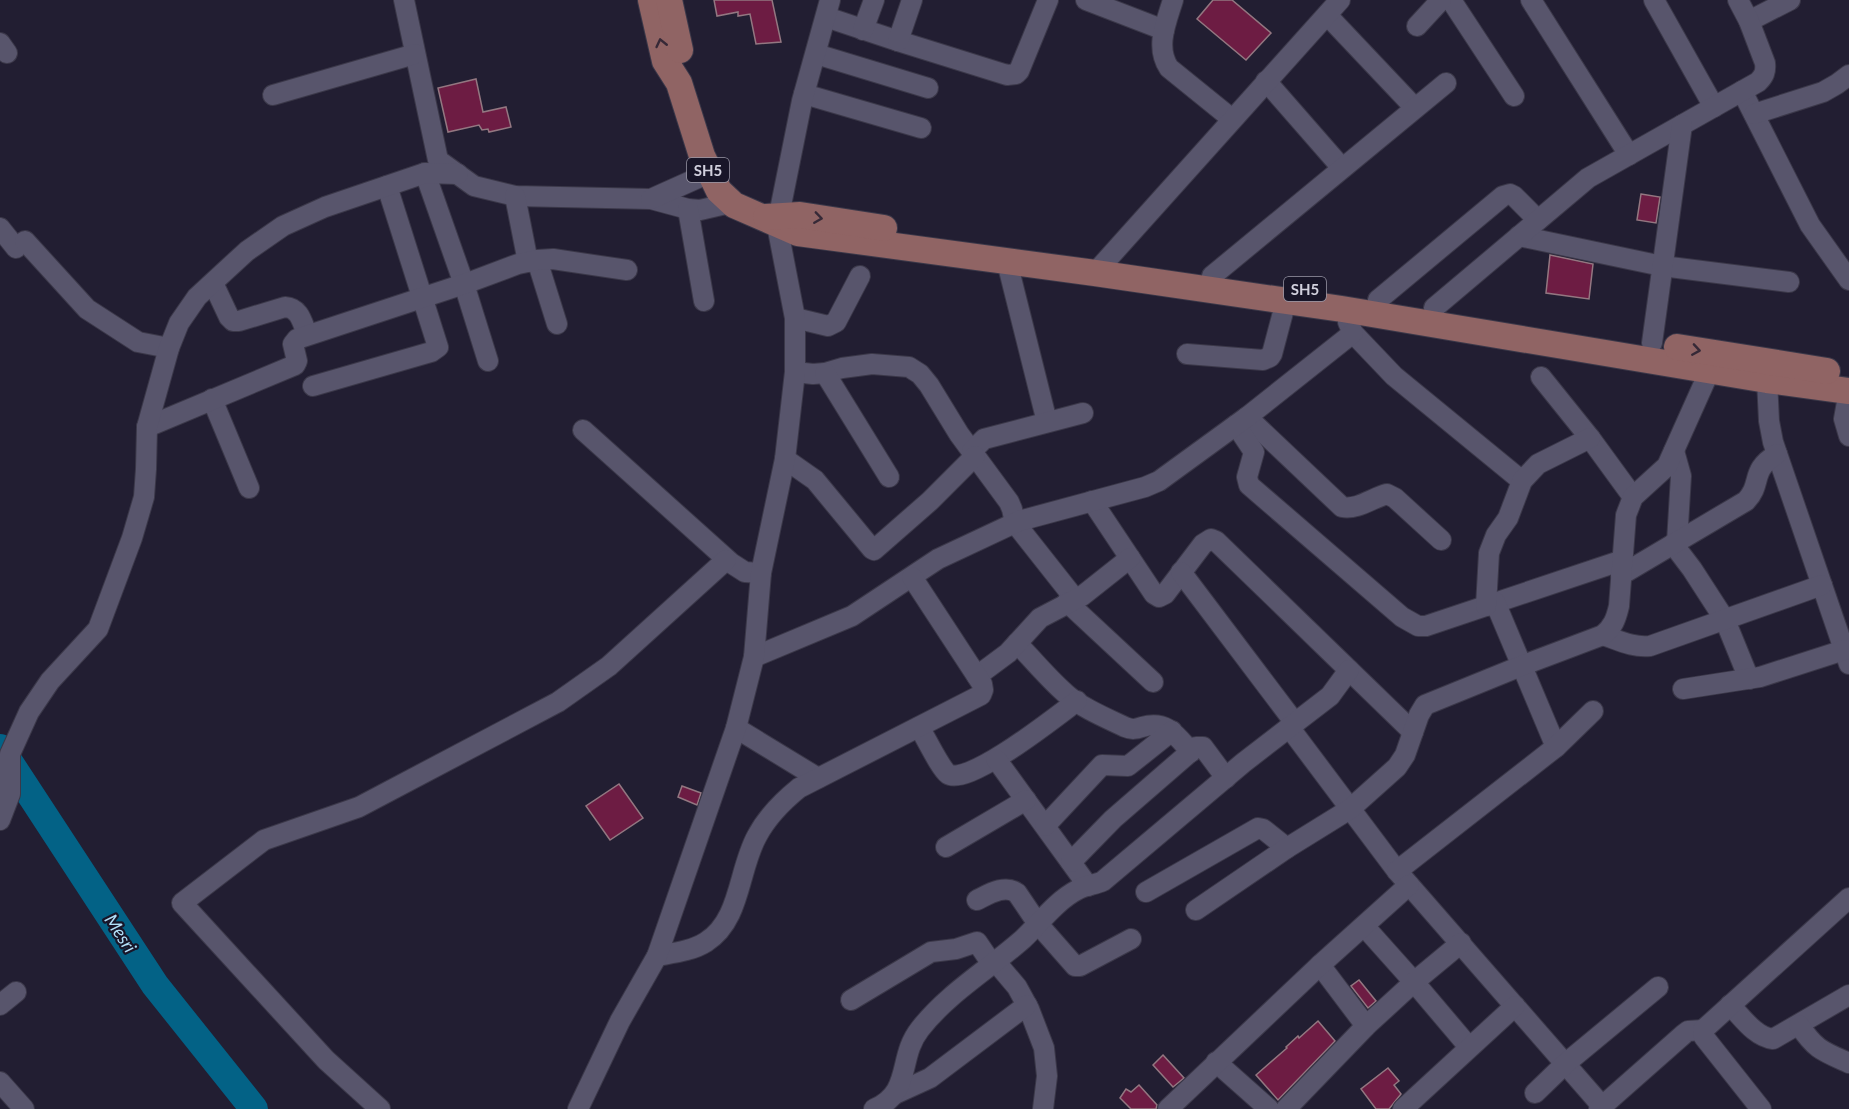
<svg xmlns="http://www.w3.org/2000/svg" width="1849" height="1109" viewBox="0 0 1849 1109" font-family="Lato,sans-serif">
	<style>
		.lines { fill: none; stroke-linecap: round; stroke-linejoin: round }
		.river { stroke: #036286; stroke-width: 28 }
		.building { fill: #6d1c43; stroke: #937781; stroke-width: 1.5 }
		.minor-casing { stroke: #3b3849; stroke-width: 22 }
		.major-casing { stroke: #3b3849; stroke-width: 28 }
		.minor { stroke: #58556c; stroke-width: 20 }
		.major { stroke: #906464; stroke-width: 26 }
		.oneway { stroke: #362937 }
		.labels { text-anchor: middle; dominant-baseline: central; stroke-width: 4.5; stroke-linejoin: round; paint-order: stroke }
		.shield { fill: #181528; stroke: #9a98a7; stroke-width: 1.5 }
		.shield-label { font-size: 15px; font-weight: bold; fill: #d1d0dd }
		.water-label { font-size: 18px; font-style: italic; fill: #b1dff8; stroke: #181528 }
	</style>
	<rect width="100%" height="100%" fill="#221e32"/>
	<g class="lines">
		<polyline class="river" points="0,748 155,985 254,1109"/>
	</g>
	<g class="building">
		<polygon points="714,0 772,0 781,42 756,44 750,14 738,16 738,12 717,16"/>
		<polygon points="1213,0 1232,0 1271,33 1246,60 1197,19"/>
		<polygon points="476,79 483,112 506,107 511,127 489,132 488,129 482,130 479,125 448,132 438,88"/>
		<polygon points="1641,194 1660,197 1656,223 1637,220"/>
		<polygon points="1550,255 1593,264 1589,299 1546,293"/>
		<polygon points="619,784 643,818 610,840 586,806"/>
		<polygon points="682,786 701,793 697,805 678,797"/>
		<polygon points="1359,980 1376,1001 1368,1008 1351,986"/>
		<polygon points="1318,1021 1335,1041 1278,1100 1256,1075 1287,1048 1286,1047 1298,1036 1299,1038"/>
		<polygon points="1163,1055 1184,1078 1173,1087 1153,1065"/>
		<polygon points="1388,1068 1399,1081 1394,1085 1401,1094 1389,1109 1376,1109 1361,1089"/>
		<polygon points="1139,1085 1157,1105 1156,1109 1131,1109 1120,1098 1126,1089 1131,1092"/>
	</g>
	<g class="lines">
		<defs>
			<g id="minor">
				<polyline points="404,0 438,160 474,186 515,196 651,199 688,209 700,210 730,203"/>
				<polyline points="1086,0 1164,30"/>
				<path d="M 1173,0 C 1166,23 1155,47 1169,68 L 1232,119"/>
				<polyline points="1451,0 1514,96"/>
				<polyline points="1531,0 1629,155"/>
				<polyline points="1654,0 1714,107"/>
				<polyline points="1327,15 1415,108"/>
				<polyline points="826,17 898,41 1007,75 1016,74 1019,71 1048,0"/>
				<polyline points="1749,21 1790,0"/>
				<polyline points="1417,26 1441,0"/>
				<polyline points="863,30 874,0"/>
				<polyline points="898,41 912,0"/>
				<polyline points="0,43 7,53"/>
				<polyline points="816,54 928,88"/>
				<polyline points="1266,81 1342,168"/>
				<polyline points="1742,91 1810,225 1849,280"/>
				<polyline points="804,94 921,128"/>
				<polyline points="273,95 415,54"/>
				<polyline points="1754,114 1823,92 1837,84 1849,75"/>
				<polyline points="425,173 464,284 488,361"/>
				<polyline points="515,196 528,262"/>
				<polyline points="651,199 709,173"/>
				<polyline points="688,209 704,301"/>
				<polyline points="0,228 16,248"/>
				<polyline points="1519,236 1662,266 1789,282"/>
				<polyline points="25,241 87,309 138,342 169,348"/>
				<polyline points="537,260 557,324"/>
				<polyline points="1007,262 1047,422"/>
				<polyline points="1095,273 1340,0"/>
				<polyline points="1212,276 1446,83"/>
				<path d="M 213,283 L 229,317 L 233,321 L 239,321 L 285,307 C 300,308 302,322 307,334"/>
				<polyline points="1378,300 1503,196 1510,194 1514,196 1538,220"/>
				<path d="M 1434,308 L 1588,178 L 1758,82 C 1764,76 1766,72 1765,63 L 1749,21 L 1738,0"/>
				<polyline points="795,318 828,326 836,322 860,276"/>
				<polyline points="1348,322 1353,333 1394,376 1522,481"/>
				<polyline points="1652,343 1682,125"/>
				<polyline points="1187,354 1263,360 1270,357 1272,354 1286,301"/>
				<polyline points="795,372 813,374 825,373 842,368 872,364 909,367 920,374 929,385 959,434 1009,502 1012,509 1015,523 1075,599"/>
				<polyline points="825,373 889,477"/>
				<polyline points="1541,377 1590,438 1633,497"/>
				<polyline points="1767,380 1769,421 1773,442 1849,664"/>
				<polyline points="313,386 431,352 438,347 387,186"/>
				<polyline points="1849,391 1844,419 1849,436"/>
				<polyline points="212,399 249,488"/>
				<path d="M 1247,417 L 1342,507 C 1358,510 1372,498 1387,494 L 1395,498 L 1441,540"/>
				<polyline points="1236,425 1254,452 1247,477 1249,485 1402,617 1418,626 1426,626 1623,560"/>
				<polyline points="147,427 295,365 297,361 293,344 297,339 470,282 518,264 537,260 553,259 627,270"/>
				<polyline points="583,430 731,563 745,572 761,573"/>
				<polyline points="972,451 984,439 1083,413"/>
				<polyline points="1674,451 1681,476 1677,542"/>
				<polyline points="785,459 815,480 872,549 874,550 930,501 975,456"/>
				<polyline points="1092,501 1154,594 1159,597 1165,594 1203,544 1211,539 1216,541 1413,732"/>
				<polyline points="1673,544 1692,569 1725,620 1749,679"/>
				<polyline points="1181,572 1295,723"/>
				<path d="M 1621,575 L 1746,501 C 1763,483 1749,471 1777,454"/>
				<polyline points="1067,602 1153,682"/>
				<polyline points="1495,602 1556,747"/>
				<polyline points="1486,606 1489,553 1496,535 1508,518 1522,481 1538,464 1590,438"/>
				<path d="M 1603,635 C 1618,640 1633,648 1650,646 L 1822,585"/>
				<path d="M 1017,643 C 1033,660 1048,678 1065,693 C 1080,707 1106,718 1125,727 C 1132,730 1136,729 1142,727 C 1167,720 1176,735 1191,752"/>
				<polyline points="754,657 852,616 938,559 1019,521 1145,487 1159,481 1247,417 1353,333"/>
				<polyline points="977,676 1008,653 1040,618 1082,596 1130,558"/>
				<polyline points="1683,689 1760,677 1844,650"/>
				<path d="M 919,727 C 925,736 940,768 948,774 C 968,787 1058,715 1077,701"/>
				<polyline points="1289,727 1397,871 1602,1106"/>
				<polyline points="736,728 818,778"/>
				<polyline points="996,759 1088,886"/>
				<polyline points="0,820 10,794 10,754 29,712 50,681 98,629 132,538 144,497 146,469 147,427 169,348 179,323 197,297 247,251 283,226 325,207 425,173 458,174"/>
				<polyline points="1045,826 1102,765 1128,766 1172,731"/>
				<polyline points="946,847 1026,800"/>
				<polyline points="1071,862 1113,819 1196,747 1203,747 1226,778"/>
				<polyline points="1397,871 1556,747 1593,711"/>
				<polyline points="1146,892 1258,828 1263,829 1287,848"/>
				<path d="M 977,900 C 989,894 1005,884 1017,893 L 1038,924 L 1075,966 L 1080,966 L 1131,939"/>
				<path d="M 1196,910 L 1287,848 L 1350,809 L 1397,767 L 1405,755 L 1419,715 L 1425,705 L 1521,666 L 1603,635 C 1613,627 1616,619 1619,606 L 1626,515 L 1633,497 L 1667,466 L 1710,370"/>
				<polyline points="1364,926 1414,982 1469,1047"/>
				<path d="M 657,956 C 673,953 692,951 706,942 C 741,920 738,870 757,836 C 767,817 783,801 799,788 L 981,695 L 983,690 L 982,684 L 912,577"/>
				<polyline points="995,961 1017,987 1029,1009 1044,1048 1047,1076 1043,1109"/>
				<polyline points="1320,965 1366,1026"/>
				<polyline points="851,1000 931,952 956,949 977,942 992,964"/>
				<polyline points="0,1005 16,992"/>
				<path d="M 1730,1005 C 1742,1017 1755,1037 1773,1039 L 1849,995"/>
				<path d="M 1799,1025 C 1816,1050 1822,1051 1849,1063"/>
				<polyline points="1216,1062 1269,1109"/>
				<polyline points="0,1082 24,1109"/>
				<polyline points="1535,1093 1565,1064 1658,987"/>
				<polyline points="895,1094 930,1078 1027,1005"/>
				<polyline points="380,1109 326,1060 182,903 264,840 359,807 558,702 609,666 726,560"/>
				<polyline points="578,1109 620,1021 657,956 736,728 754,657 761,573 785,459 795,372 795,318 777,225 802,101 830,0"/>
				<path d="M 874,1109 C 913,1092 897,1058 920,1029 C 948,993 989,969 1023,939 C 1040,923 1056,901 1077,890 C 1085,885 1095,885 1103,881 L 1243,763 L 1330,696 L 1349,670"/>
				<polyline points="1168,1109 1320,965 1409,885"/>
				<polyline points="1286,1109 1366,1026 1414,982 1461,943"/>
				<polyline points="1403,1109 1515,1006"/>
				<polyline points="1599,1109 1684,1034 1688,1031 1703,1030"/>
				<polyline points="1761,1109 1704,1037 1703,1030 1849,898"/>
			</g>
			<g id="major">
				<polyline points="651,0 665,61 679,83 702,156 719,191 734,205 798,233 1095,273 1342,309 1767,380 1849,391"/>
				<polyline points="669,0 680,50"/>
				<polyline points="766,217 800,215 884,228"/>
				<polyline points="1677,347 1827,371"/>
			</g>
		</defs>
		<use href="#minor" class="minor-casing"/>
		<use href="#major" class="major-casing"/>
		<use href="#minor" class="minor"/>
		<use href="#major" class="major"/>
	</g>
	<defs><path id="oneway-chevron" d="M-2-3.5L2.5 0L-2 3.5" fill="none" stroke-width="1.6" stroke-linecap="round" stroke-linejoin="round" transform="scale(1.5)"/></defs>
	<g class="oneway">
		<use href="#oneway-chevron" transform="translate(661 43) rotate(-103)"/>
		<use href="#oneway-chevron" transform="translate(818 218) rotate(8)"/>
		<use href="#oneway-chevron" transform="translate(1696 350) rotate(9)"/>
	</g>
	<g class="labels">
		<g class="shield">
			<rect x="687" y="158" width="42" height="24" rx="4.5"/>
			<rect x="1284" y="277" width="42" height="24" rx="4.5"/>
		</g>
		<g class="shield-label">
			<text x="708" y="170">SH5</text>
			<text x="1305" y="289">SH5</text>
		</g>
		<g class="water-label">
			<text transform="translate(121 933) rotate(57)">Mesri</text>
		</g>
	</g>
</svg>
